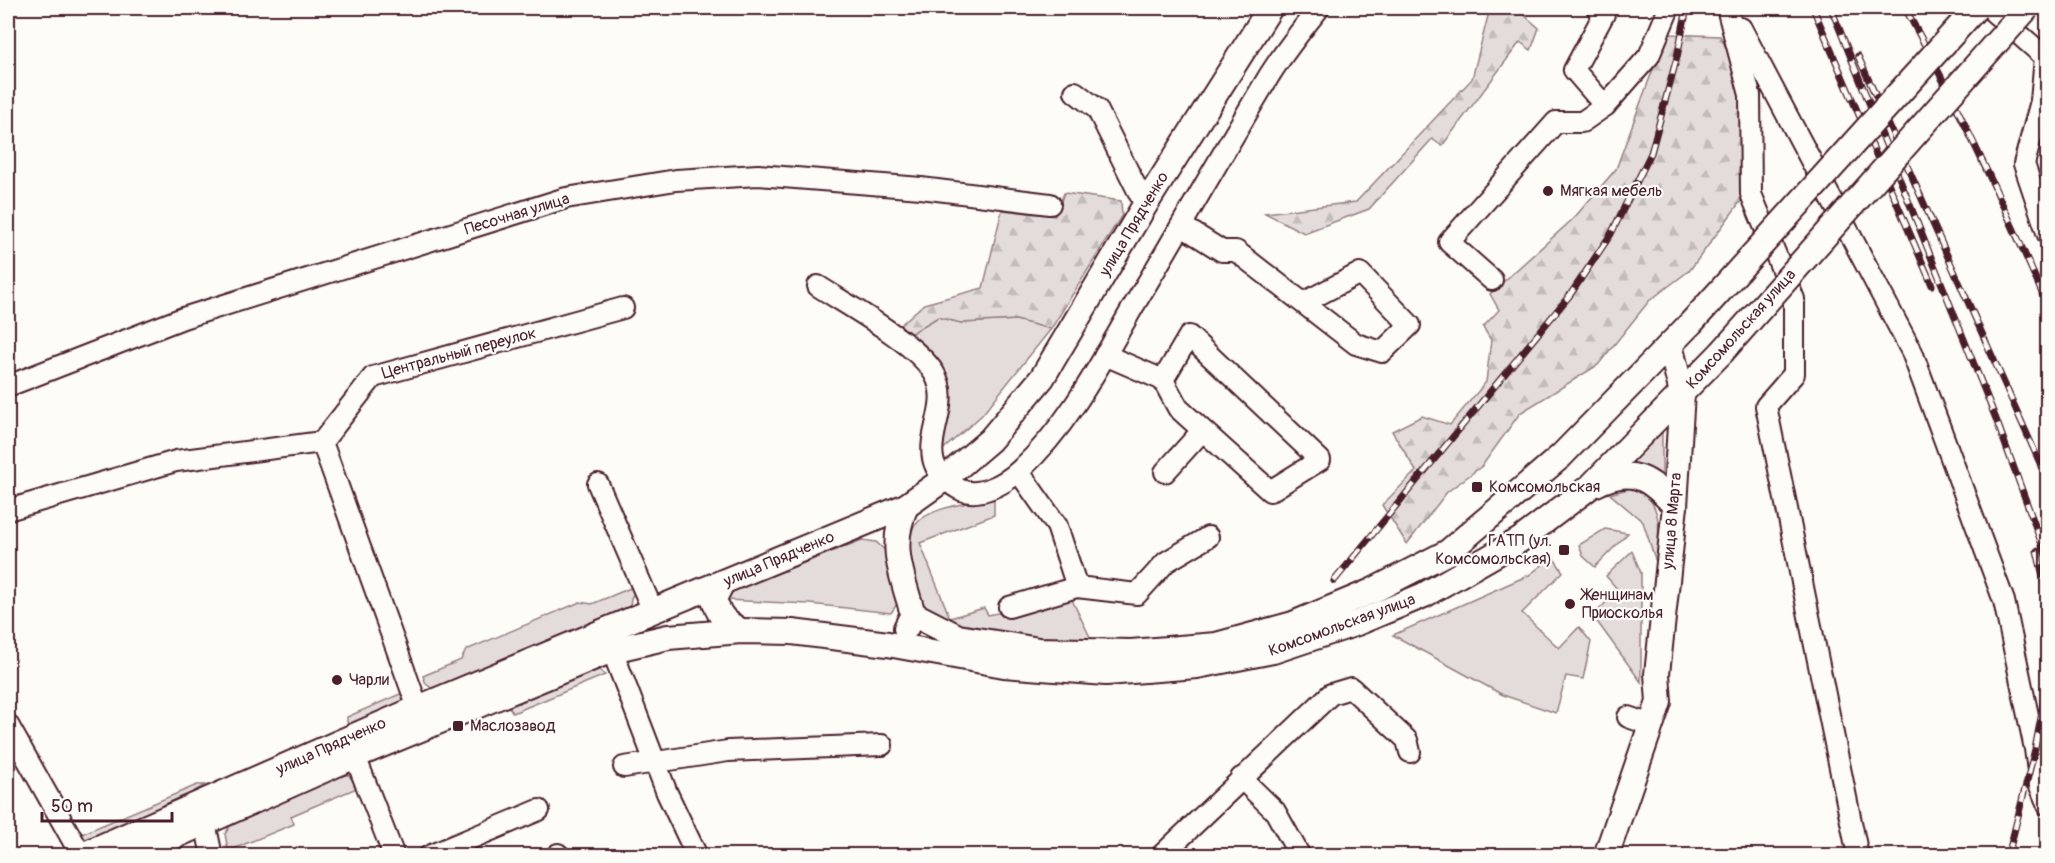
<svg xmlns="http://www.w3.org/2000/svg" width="2055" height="863" viewBox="0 0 2055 863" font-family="Pangolin,sans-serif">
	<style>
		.grass { fill: #e3dcda; stroke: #967e82; stroke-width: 1.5 }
		.forest { fill: url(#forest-firs); stroke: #967e82; stroke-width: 1.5 }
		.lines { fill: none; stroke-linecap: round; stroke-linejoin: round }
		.minor-casing { stroke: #4a1f2b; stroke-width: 24 }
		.major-casing { stroke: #4a1f2b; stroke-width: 28 }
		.minor { stroke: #fdfcf7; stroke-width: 20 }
		.major { stroke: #fdfcf7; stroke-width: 24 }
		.rail-casing { stroke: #4a1f2b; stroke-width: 7 }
		.rail { stroke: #fdfcf7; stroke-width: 4.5; stroke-dasharray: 14; stroke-linecap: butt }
		.major-bridge-casing { stroke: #4a1f2b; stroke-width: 28; stroke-linecap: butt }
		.major-bridge { stroke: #fdfcf7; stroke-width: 24 }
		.poi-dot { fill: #4a1f2b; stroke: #fdfcf7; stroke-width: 2 }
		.labels { text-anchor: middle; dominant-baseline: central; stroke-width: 4.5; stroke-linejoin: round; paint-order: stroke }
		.poi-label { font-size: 16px; fill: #4a1f2b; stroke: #fdfcf7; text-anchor: start }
		.street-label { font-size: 16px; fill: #4a1f2b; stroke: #fdfcf7 }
	</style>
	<defs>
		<pattern id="forest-firs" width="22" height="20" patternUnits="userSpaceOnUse" patternTransform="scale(1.5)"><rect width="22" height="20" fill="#e3dcda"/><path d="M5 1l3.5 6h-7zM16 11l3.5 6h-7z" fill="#c4bcbb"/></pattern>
	</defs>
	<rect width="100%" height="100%" fill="#fdfcf7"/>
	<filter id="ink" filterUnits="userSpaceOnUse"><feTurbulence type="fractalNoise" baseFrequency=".0167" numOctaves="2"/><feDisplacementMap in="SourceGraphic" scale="12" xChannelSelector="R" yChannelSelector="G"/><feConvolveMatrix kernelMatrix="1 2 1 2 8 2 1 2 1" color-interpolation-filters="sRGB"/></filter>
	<g filter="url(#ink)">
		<g class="grass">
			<polygon points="938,317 961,323 1016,320 1051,329 982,415 939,453 947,411 905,337"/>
			<polygon points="1662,431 1662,477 1647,468 1629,465"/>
			<path d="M 1631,488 L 1642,490 C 1664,511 1659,535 1656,562 L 1643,522 L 1610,494 Z"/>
			<path d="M 994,498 L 994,515 L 920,543 L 950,618 L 984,608 L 988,615 L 1071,598 L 1091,639 C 1031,637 978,638 924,609 C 894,520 906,513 994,498 Z"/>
			<polygon points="1605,529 1628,533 1595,567 1583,556 1579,545"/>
			<polygon points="862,540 876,542 887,552 897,604 891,613 810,604 726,600 725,594"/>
			<polygon points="1632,551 1641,573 1641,682 1593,616 1618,590 1606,576"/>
			<polygon points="1553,557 1563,572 1522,613 1559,648 1579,627 1591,642 1583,679 1566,676 1556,713 1503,695 1393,635 1529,575"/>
			<polygon points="633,587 636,590 631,598 630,608 433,689 426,684 423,676 461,660 466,650 580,602 592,604"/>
			<polygon points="596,666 605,675 513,713 506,702"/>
			<polygon points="407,691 410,699 351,727 347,722 347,717"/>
			<polygon points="341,775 349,775 357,788 291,816 294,824 228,851 225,834 233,821"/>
			<polygon points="197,785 205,785 182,799 84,841 79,835"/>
		</g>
		<g class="forest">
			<polygon points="1490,8 1516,8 1539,28 1531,50 1520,42 1442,146 1432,139 1369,209 1304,233 1265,213 1356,202 1472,79"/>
			<polygon points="1666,34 1720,36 1746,87 1746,194 1690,270 1649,301 1598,365 1520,413 1482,466 1447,492 1407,544 1382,505 1416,471 1392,431 1422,416 1450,425 1486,382 1491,340 1483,327 1499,310 1490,294 1574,218 1616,169"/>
			<polygon points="1064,193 1121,201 1122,215 1051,329 1016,320 961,323 938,317 905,337 897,328 924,304 983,288 1002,210 1055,216"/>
		</g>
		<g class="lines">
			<defs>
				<g id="minor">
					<polyline points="1597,8 1604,14 1574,70 1605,106"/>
					<polyline points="1727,8 1750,95 1751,194 1794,299 1794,374 1766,406 1858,856"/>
					<polyline points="1989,8 2045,57 2041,101"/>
					<polyline points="1741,28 1912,352 2004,601 2035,749 2040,786 2048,805"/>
					<polyline points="1075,92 1097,109 1145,205"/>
					<polyline points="2048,96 2041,101 2024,164 2048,235"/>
					<polyline points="1182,226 1222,251 1236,251 1356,344 1382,352 1410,325 1360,273 1303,303"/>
					<polyline points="1492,280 1449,242 1556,122 1582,122 1605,106 1649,56 1669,8"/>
					<path d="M 818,286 C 849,306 916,343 934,373 C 959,413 901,456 959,489 C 978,499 1006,483 1020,470 C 1069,425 1100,364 1133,307 C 1178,232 1221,156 1266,81 C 1281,55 1301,31 1319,8"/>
					<polyline points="1105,355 1163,380 1178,408 1270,491 1320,460 1189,336 1163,380"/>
					<polyline points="8,386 183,318 566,198 676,180 758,175 921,188 1050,204"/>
					<polyline points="322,442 418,708"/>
					<polyline points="1019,472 1057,526 1077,587"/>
					<polyline points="1165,472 1202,431"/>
					<polyline points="598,484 653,611"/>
					<polyline points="8,510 176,461 322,442 373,377 623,308"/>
					<polyline points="1009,607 1077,587 1137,594 1166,562 1208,537"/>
					<polyline points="612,650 667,793 697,856"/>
					<polyline points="1628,717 1651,725"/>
					<polyline points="8,725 81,855"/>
					<polyline points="355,756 394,856"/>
					<polyline points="624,767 728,751 882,745"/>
					<polyline points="1241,778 1275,811 1300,856"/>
					<polyline points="205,823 212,856"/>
					<polyline points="558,854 558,856"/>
					<polyline points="429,856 539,810"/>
					<polyline points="1161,856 1331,694 1351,688 1407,740 1410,752"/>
				</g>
				<g id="major">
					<path d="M 1596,484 C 1632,466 1650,478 1675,506"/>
					<path d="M 906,506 C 888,546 902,575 913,614 L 906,628"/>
					<path d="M 722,583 L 714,599 C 719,616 725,622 741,631"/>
					<polyline points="913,614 958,637 1039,650 1131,652 1216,645 1293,624 1372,591 1448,552 1561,456 1691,323"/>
					<polyline points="80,856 418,708 906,506 944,479 990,440 1042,378 1145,205 1270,8"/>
					<polyline points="130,856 355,756 612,650 668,637 741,631 792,632 888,644 1004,665 1106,673 1197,666 1273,651 1357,623 1424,595 1520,540 1591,486 1722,352"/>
					<polyline points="1606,856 1659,702 1657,674 1675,506 1682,393 1670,345"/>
				</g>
			</defs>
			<use href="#minor" class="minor-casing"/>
			<use href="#major" class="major-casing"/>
			<use href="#minor" class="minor"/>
			<use href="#major" class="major"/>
			<defs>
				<g id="rail">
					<polyline points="1813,8 1932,285"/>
					<polyline points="1831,8 1996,419 2048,561"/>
					<path d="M 1905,8 C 1958,105 2004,205 2048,307"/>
					<polyline points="1858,56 2048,481"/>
					<polyline points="2037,551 2047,593 2048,640"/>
					<polyline points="1334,581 1570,295 1611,234 1651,153 1677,57 1687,8"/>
					<polyline points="2008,856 2035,749 2048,680"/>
				</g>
			</defs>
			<use href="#rail" class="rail-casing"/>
			<use href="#rail" class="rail"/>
			<defs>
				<g id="major-bridge">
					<polyline points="1691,323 1976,8"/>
					<polyline points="1722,352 2027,8"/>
				</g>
			</defs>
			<use href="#major-bridge" class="major-bridge-casing"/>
			<use href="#major-bridge" class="major-bridge"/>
		</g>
	</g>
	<g class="poi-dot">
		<circle cx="1548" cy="191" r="6"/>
		<rect x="1471" y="481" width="12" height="12" rx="3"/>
		<rect x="1558" y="544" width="12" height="12" rx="3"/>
		<circle cx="1570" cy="604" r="6"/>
		<circle cx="337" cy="680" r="6"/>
		<rect x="452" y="720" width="12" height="12" rx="3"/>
	</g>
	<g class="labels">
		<g class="poi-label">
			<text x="1560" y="191">Мягкая мебель</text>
			<text x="1489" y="487">Комсомольская</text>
			<text x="1552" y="541" text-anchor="end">ГАТП (ул.<tspan x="1552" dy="18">Комсомольская)</tspan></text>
			<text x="1582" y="595">Женщинам<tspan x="1582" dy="18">Приосколья</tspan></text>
			<text x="349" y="680">Чарли</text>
			<text x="470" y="726">Маслозавод</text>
		</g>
		<g class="street-label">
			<text transform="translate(517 214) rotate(-17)">Песочная улица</text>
			<text transform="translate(1134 224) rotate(-59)">улица Прядченко</text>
			<text transform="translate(1741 329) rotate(-48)">Комсомольская улица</text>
			<text transform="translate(459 353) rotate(-15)">Центральный переулок</text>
			<text transform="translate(1672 521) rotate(-85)">улица 8 Марта</text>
			<text transform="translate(779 559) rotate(-23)">улица Прядченко</text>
			<text transform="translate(1342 625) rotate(-20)">Комсомольская улица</text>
			<text transform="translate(331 746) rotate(-24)">улица Прядченко</text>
		</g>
	</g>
	<rect width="2055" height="863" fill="none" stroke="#fdfcf7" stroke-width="30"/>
	<rect x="15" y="15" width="2025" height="833" fill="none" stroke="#4a1f2b" stroke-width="2" filter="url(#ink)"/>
	<path d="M42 812v9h130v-9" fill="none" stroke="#4a1f2b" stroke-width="3"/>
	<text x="51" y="812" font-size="18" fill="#4a1f2b" stroke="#fdfcf7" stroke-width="4.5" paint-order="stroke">50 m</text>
</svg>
